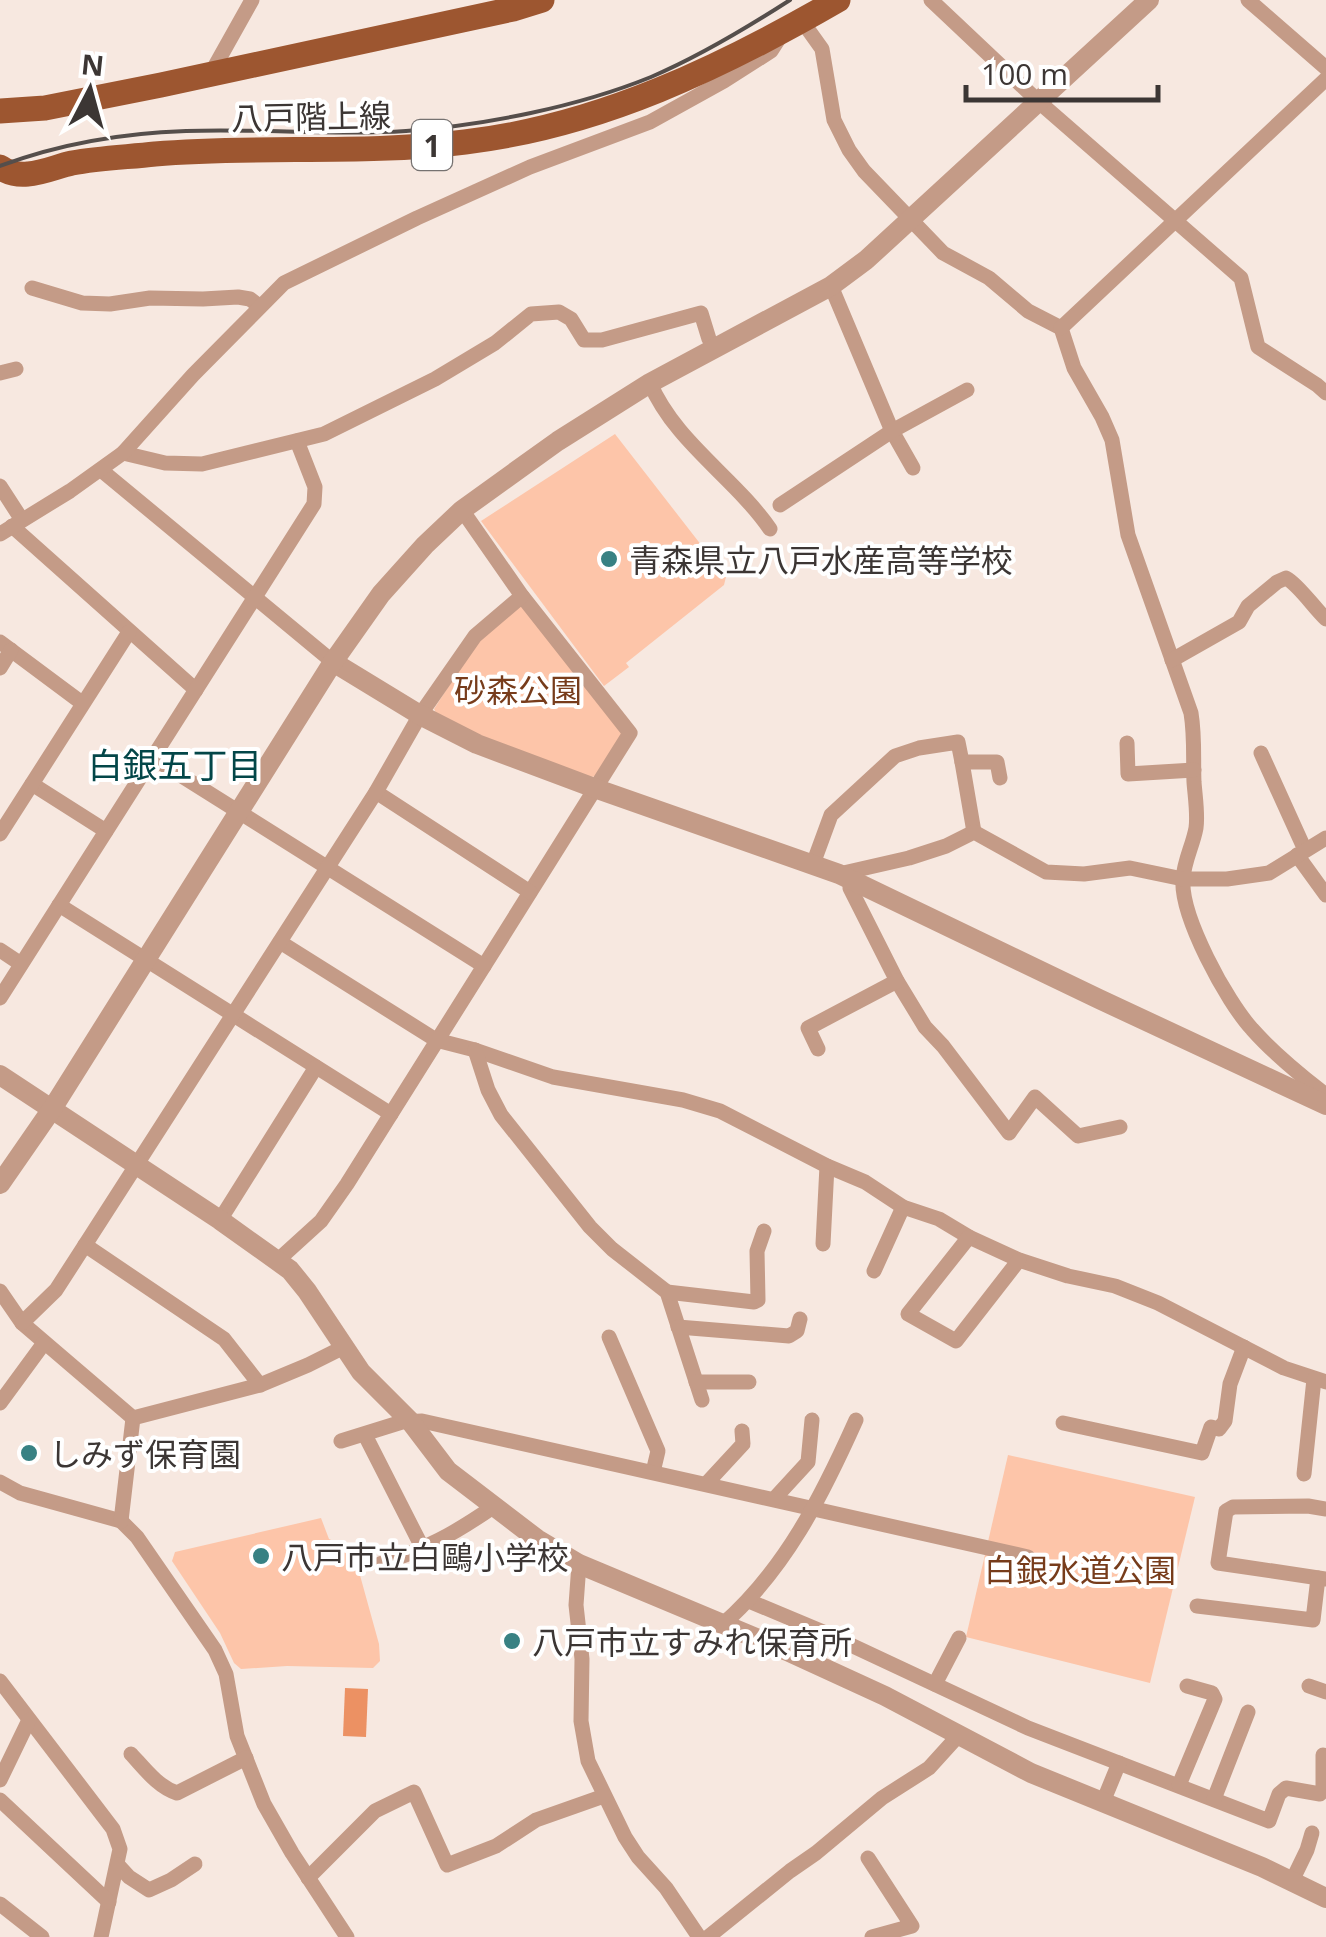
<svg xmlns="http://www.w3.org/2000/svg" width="1326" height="1937" viewBox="0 0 1326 1937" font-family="'Open Sans','Noto Sans JP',sans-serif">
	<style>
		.green { fill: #fdc5a9 }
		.water { fill: #ec9163 }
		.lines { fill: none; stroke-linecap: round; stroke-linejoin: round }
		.minor { stroke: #c49b87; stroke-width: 15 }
		.tertiary { stroke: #c49b87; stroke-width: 20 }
		.primary { stroke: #9d5630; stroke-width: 25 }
		.rail { stroke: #554e4b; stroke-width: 4 }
		.poi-dot { fill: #388183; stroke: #fff; stroke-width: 4 }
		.labels { text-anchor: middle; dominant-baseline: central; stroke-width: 8; stroke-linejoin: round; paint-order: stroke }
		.shield { fill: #fff; stroke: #767271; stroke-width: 2.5 }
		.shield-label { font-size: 30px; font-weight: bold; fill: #3c3634 }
		.street-label { font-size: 32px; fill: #3c3634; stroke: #fff }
		.poi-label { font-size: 32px; fill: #3c3634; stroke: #fff; text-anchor: start }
		.park-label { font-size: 32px; fill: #773c1b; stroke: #fff }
		.neighbourhood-label { font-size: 35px; fill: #034648; stroke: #fff }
	</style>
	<rect width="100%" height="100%" fill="#f7e8e0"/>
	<g class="green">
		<polygon points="615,434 726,577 724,585 626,663 629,667 604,686 481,521"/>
		<polygon points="524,604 624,736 598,776 591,777 481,737 436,713 434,709 478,640 518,605"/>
		<polygon points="1008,1455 1195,1497 1150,1683 966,1637"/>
		<polygon points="321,1518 329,1539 353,1550 379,1644 380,1661 373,1668 287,1666 241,1669 234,1663 220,1633 172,1561 175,1552"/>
	</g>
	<polygon class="water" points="345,1688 368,1689 366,1737 343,1736"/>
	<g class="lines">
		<g class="minor">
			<polyline points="931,0 1039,102 1241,278 1258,347 1317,385 1326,393"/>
			<polyline points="1248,0 1326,68"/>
			<path d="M 802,21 L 822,49 L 834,120 L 849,150 L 864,171 L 943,253 L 989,278 L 1028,311 L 1061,328 L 1074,368 L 1102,417 L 1112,440 L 1128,535 L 1191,713 C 1195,737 1193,759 1194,782 C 1195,796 1198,814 1196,828 C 1193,845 1184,861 1183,879 C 1180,916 1227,1002 1252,1029 C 1274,1054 1300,1075 1326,1095"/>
			<polyline points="210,75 252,0"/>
			<polyline points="831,286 892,431 913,468"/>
			<polyline points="32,288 82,303 110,304 150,298 203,299 238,297 250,299 259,306"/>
			<polyline points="1061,328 1326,79"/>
			<polyline points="0,373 16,369"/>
			<path d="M 650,383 C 675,442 735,478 770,529"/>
			<polyline points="123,453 165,463 202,464 324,434 435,379 495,343 531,314 559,312 571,319 584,340 602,340 701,313 709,339"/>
			<polyline points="101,470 333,662"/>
			<polyline points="0,486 22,520"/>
			<polyline points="780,505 892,431 967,390"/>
			<polyline points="12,526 196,690"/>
			<polyline points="0,534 70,491 123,453 193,375 284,283 417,218 530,167 650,122 724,81 771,51 780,37"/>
			<polyline points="0,642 82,703"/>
			<path d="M 1172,660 L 1239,622 L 1248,606 L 1277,582 L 1286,578 C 1299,585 1314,608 1326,619"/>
			<polyline points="0,668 11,650"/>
			<polyline points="1127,743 1128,774 1194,770"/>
			<polyline points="1261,753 1305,850"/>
			<polyline points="153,758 484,966 630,733 522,596 462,510"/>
			<polyline points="962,762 974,832"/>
			<polyline points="32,784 106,831"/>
			<polyline points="376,792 530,892"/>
			<polyline points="0,834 129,632"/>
			<polyline points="1297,855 1326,895"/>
			<polyline points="813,864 831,815 895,756 919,748 958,742 962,762 997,762 1000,778"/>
			<polyline points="839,874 909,858 946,846 974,832 1046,872 1084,874 1130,868 1183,879 1227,879 1269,873 1326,838"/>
			<polyline points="853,880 850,888 897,981 925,1027 943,1046 1009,1133 1035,1097 1078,1136 1120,1127"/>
			<polyline points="59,905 391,1114"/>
			<polyline points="280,942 436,1040 475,1050 553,1077 683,1100 720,1111 827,1166 865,1182 903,1207 939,1219 969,1237 1019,1260 1068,1276 1115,1286 1158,1303 1284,1368 1326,1382"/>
			<polyline points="0,950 21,964"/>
			<polyline points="0,998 314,504 315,487 297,441"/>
			<polyline points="818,1049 808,1028 897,981"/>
			<polyline points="475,1050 488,1090 501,1115 590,1227 612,1249 667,1292 702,1400"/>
			<polyline points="220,1220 316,1067"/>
			<polyline points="969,1237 908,1314 956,1341 1019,1260"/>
			<polyline points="823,1244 827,1166"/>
			<polyline points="85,1245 224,1339 260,1385"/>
			<polyline points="277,1261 321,1221 347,1184 484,966"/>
			<polyline points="874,1271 903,1207"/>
			<polyline points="0,1291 22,1323 133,1418"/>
			<polyline points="667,1292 754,1302 758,1300 757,1251 764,1231"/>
			<polyline points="22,1323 56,1290 85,1245 376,792 420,715 475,636 522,596"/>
			<polyline points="678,1327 789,1336 797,1331 800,1319"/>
			<polyline points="609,1337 658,1451 653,1472"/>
			<polyline points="696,1382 749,1382"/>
			<polyline points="0,1403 44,1343"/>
			<polyline points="1063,1423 1202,1453 1211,1427 1219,1429 1225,1421 1230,1384 1244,1347"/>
			<polyline points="365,1435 423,1549"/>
			<polyline points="341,1441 402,1422 422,1421 1028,1557"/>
			<polyline points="1304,1474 1314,1379"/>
			<polyline points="0,1482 20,1493 121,1521 137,1537 215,1650 226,1674 237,1736 264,1804 292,1853 347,1937"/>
			<polyline points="706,1484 743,1444 742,1431"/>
			<polyline points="774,1499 808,1462 812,1420"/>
			<polyline points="1326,1509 1308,1506 1233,1507 1226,1511 1218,1563 1326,1579"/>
			<polyline points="121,1521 133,1418 260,1385 308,1365 344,1347"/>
			<path d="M 380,1564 C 426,1549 454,1534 493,1507"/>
			<polyline points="579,1564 576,1605 582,1659 581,1721 588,1761 625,1837 638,1857 666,1888 699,1937"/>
			<polyline points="749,1601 823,1632 1028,1728 1269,1821 1279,1794 1286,1788 1320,1794 1323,1791 1323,1755"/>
			<polyline points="1197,1606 1313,1620 1318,1578"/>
			<path d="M 722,1625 C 785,1570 822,1496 856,1420"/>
			<polyline points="0,1681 113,1829 120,1849 101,1937"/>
			<polyline points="935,1684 959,1638"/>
			<polyline points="1309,1686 1326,1692"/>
			<path d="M 131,1754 C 144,1768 158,1787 177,1793 L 246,1758"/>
			<polyline points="0,1780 29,1720"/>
			<polyline points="1179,1785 1215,1699 1212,1693 1187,1686"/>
			<polyline points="1214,1799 1248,1712"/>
			<polyline points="0,1800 109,1902"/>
			<polyline points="1103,1802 1119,1763"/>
			<polyline points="868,1858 912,1926 872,1937"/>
			<polyline points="118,1865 129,1877 149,1890 171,1880 195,1864"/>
			<polyline points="308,1878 375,1811 414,1792 447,1865 496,1846 536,1820 604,1796"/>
			<polyline points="1292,1881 1307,1850 1312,1833"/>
			<polyline points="0,1904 42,1937"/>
			<polyline points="708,1937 790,1871 816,1853 882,1798 929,1768 958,1736"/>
		</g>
		<g class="tertiary">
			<polyline points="333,662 420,715 477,744 597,789 839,874 1099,999 1326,1105"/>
			<polyline points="0,1075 220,1220 290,1270 307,1291 361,1372 410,1421 448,1471 537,1539 579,1564 787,1651 885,1696 1031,1773 1262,1867 1326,1898"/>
			<polyline points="0,1184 52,1109 333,662 381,594 425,545 462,510 558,441 650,383 831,286 866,260 1149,0"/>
		</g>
		<g class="primary">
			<polyline points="0,111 45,108 161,85 513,9 542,0"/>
			<path d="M 0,167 C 8,173 18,175 28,174 C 43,173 58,166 72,163 C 99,158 128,157 155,154 C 258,145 363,155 465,142 C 600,126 722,67 838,0"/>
		</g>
		<path class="rail" d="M 0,166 C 59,144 123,133 186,131 C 259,128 333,136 406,131 C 486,125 577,107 651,77 C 700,56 745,29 790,0"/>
	</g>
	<g class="poi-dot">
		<circle cx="609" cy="559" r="10"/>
		<circle cx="29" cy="1453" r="10"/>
		<circle cx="261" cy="1556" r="10"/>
		<circle cx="512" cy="1641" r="10"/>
	</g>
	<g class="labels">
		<rect class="shield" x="412" y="120" width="40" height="50" rx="8"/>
		<g class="shield-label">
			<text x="432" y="145">1</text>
		</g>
		<g class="street-label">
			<text transform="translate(311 116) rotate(-1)">八戸階上線</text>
		</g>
		<g class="poi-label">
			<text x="629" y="559">青森県立八戸水産高等学校</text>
			<text x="49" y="1453">しみず保育園</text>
			<text x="281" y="1556">八戸市立白鷗小学校</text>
			<text x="532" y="1641">八戸市立すみれ保育所</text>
		</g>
		<g class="park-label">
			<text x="518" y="689">砂森公園</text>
			<text x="1080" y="1569">白銀水道公園</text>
		</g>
		<g class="neighbourhood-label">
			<text x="175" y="764">白銀五丁目</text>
		</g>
	</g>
	<g transform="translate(90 90) rotate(6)" stroke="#ffffff" stroke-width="8" paint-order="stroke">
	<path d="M0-8L18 38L0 25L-18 38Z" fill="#3c3634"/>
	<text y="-15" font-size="28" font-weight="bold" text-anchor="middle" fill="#3c3634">N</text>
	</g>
	<path d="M966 85v15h192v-15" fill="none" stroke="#3c3634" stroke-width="5"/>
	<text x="981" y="85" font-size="30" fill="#3c3634" stroke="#ffffff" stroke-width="8" paint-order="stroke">100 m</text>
</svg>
